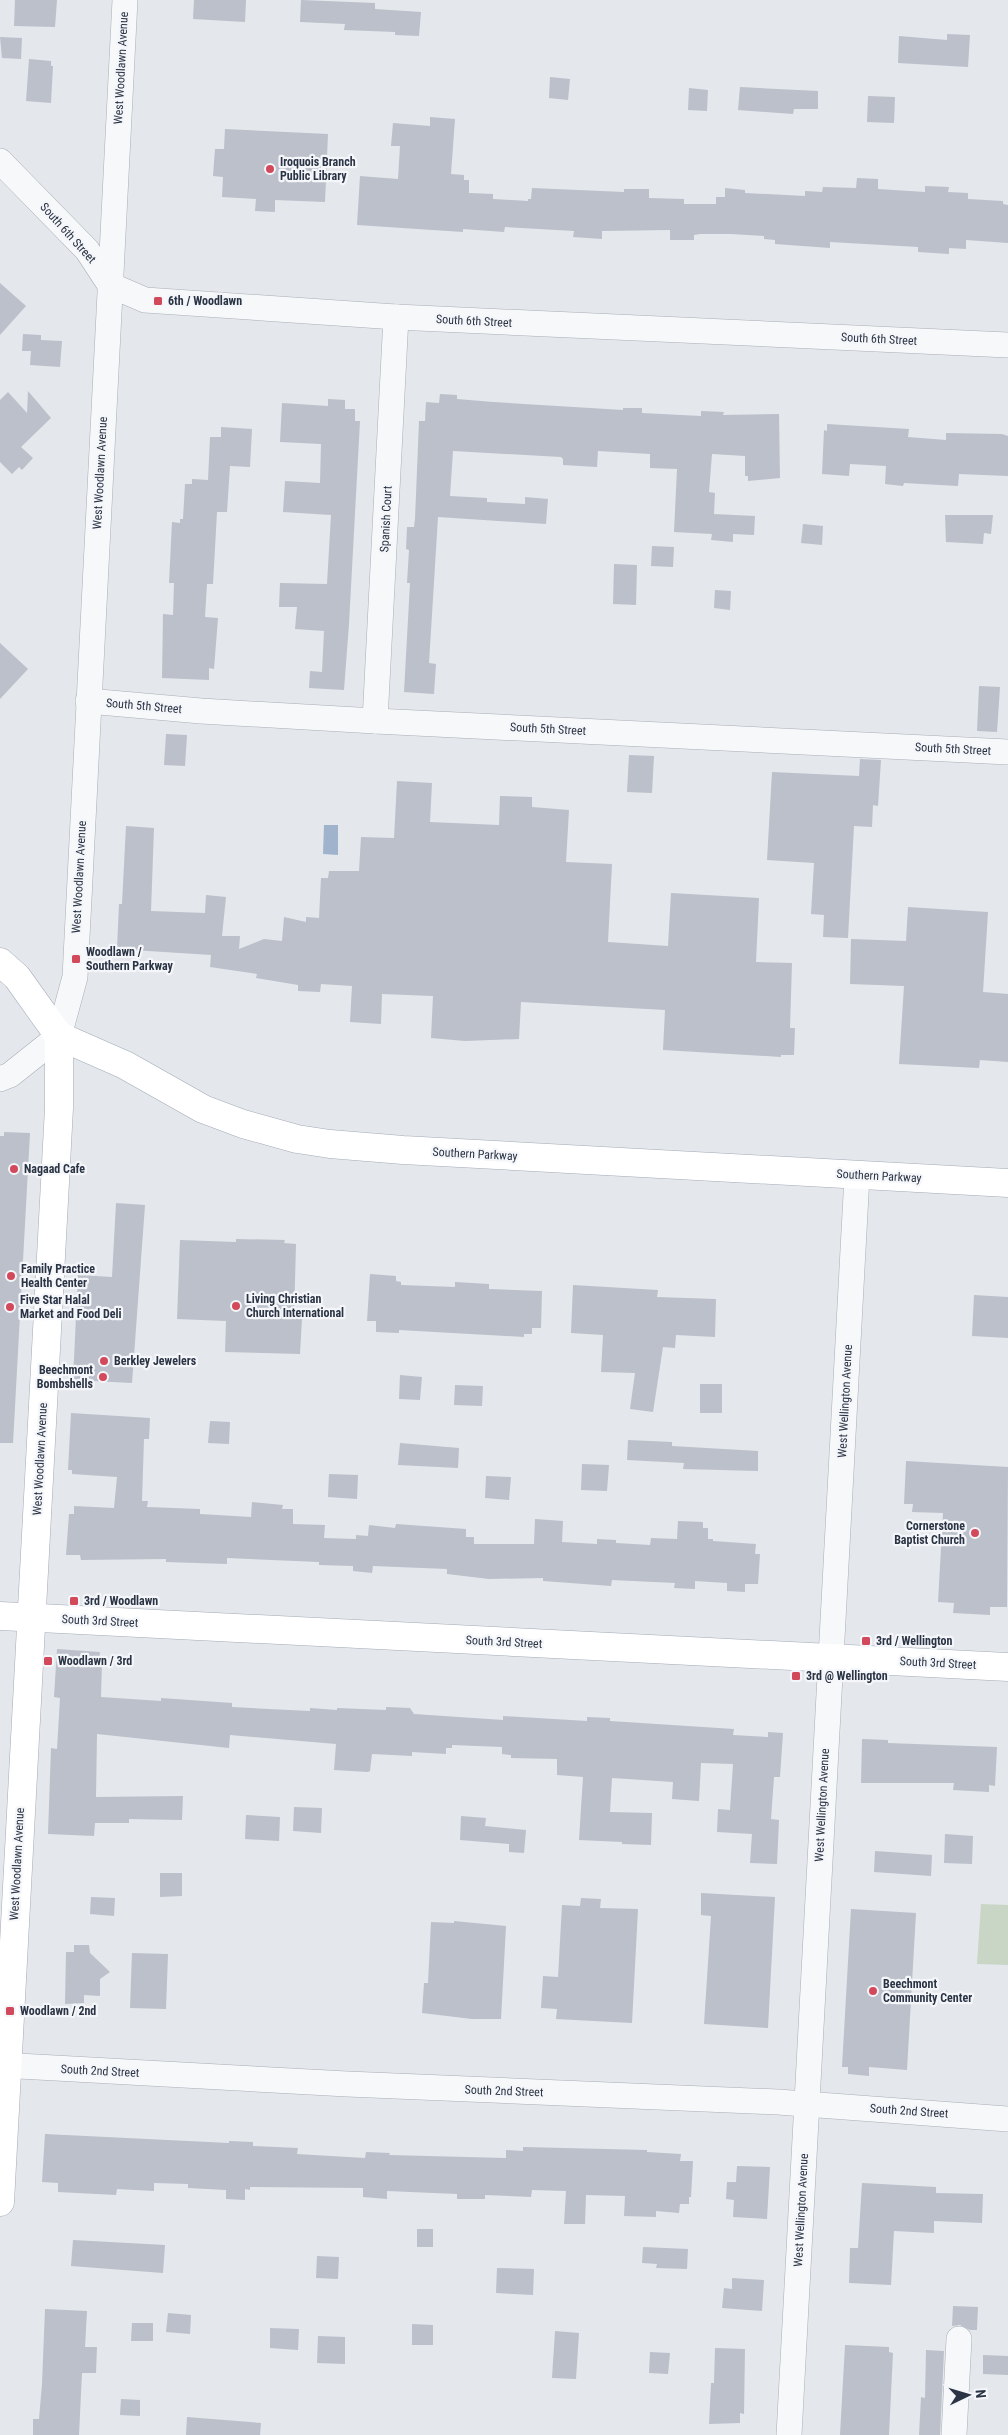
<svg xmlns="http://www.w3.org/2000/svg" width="1008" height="2435" viewBox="0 0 1008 2435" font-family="'Roboto Condensed',sans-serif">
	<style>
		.green { fill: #c9d6c5 }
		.water { fill: #9fb4cc }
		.building { fill: #bbc0ca }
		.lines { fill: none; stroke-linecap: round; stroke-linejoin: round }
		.minor-casing { stroke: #a9aeb7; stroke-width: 26 }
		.major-casing { stroke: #a3abb8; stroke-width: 29 }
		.minor { stroke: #f7f8fa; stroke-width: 25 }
		.major { stroke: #fff; stroke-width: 28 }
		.poi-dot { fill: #d1495b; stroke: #f4f6f9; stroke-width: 2 }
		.labels { text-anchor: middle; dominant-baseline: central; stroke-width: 4.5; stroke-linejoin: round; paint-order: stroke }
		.street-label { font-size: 12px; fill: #2b3445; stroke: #f4f6f9 }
		.poi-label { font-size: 12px; font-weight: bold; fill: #2b3445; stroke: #f4f6f9; text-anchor: start }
	</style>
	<rect width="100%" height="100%" fill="#e4e7ec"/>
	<polygon class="green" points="981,1904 1008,1905 1008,1965 977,1964"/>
	<polygon class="water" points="324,825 338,825 338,855 323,854"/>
	<g class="building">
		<polygon points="15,0 57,0 55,27 14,26"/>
		<polygon points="194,0 246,0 245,22 193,19"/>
		<polygon points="301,0 375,3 375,9 421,12 419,36 395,35 395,32 344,30 345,24 300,22"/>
		<polygon points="947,34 970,35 968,67 898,63 899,36 947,40"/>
		<polygon points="0,37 22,38 21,59 2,58"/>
		<polygon points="29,59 51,61 51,66 53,66 51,103 26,101"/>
		<polygon points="550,77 570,79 568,100 549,98"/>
		<polygon points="740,87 818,91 818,109 794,109 793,114 738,110"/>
		<polygon points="689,88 708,90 707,111 688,110"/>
		<polygon points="868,96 895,97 894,123 867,122"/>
		<polygon points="430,117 455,119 451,174 464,175 464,180 469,180 469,193 493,194 493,199 528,201 528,199 531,199 532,188 624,192 624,189 649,189 649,198 684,199 684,204 716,204 716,197 725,197 725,188 745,190 745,193 805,196 805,191 822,192 823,187 856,188 857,178 878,179 878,189 925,192 925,186 949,187 948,192 968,193 968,199 1003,201 1003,204 1008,205 1008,243 966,240 966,249 949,248 949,254 918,252 918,247 830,242 830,248 775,244 775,240 764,239 764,236 731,234 700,234 694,235 694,240 670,240 670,230 602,231 602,239 573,237 574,231 505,227 504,232 463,229 463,232 357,225 360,176 398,179 400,146 391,146 393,123 430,126"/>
		<polygon points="225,129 328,134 325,202 275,200 275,212 255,211 256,199 222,197 223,177 213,176 215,149 224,149"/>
		<polygon points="0,283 26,306 0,335"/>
		<polygon points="23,334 41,335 41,340 62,341 60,367 30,365 31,351 22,351"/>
		<polygon points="28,391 51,418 21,447 33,458 22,470 19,467 12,474 0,462 0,400 8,392 27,413"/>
		<polygon points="440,394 457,395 457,399 493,402 623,410 623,408 642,408 642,413 701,416 701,411 724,412 723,415 779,414 780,478 748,481 748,476 745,476 745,456 712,454 709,492 715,493 714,514 755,516 754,535 733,534 733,542 711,540 712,534 674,532 677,469 650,468 650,454 598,451 597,467 563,465 563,459 561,457 453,451 450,496 487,498 487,502 525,504 525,497 548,499 546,524 438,517 429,663 436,664 434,694 404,692 410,583 407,583 409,550 406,549 407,527 414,527 415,519 419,421 425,421 426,402 439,403"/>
		<polygon points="328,399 345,400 345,409 355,409 355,421 360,421 349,624 344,690 309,688 310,671 322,672 324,631 295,629 297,607 279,607 280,583 327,584 331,515 283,512 285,481 320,483 321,444 280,442 282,403 328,406"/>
		<polygon points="827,424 909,429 908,437 946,440 946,433 1002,434 1008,436 1008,476 959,474 958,486 904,483 903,486 885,484 886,466 850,464 849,476 822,474 824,430 827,431"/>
		<polygon points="221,427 252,429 250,467 230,466 227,512 217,512 213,584 207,584 205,617 218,618 214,669 209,668 209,680 162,678 163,614 173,615 174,583 169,583 172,522 180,523 180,519 183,519 185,484 192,484 192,479 208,480 210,437 221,437"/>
		<polygon points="945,515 993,515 991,534 984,533 983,544 946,542"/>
		<polygon points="803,524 823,526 822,545 801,543"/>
		<polygon points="652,546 674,547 673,567 651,566"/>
		<polygon points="614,564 637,565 636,605 613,604"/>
		<polygon points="715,590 731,591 730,610 714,608"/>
		<polygon points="0,643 28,669 0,699"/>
		<polygon points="979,686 1000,687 997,732 977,731"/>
		<polygon points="166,734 187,735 185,766 164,765"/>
		<polygon points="629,755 654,756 652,793 627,792"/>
		<polygon points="860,759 881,760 878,806 873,805 872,827 854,826 848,938 823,937 824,915 811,914 814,863 767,860 772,772 859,776"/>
		<polygon points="397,781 432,783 430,822 499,825 500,796 532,797 532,807 569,810 566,862 612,864 608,942 668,946 671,893 759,898 756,962 792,963 790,1028 795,1028 794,1055 781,1055 781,1057 663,1050 665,1010 521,1002 519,1039 465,1041 431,1038 433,996 382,994 381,1024 350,1022 352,986 321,984 320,992 298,991 298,985 256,978 257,974 210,967 211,955 117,949 119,904 122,904 126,826 154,828 151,911 205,913 206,895 226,897 222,936 240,936 239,949 264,939 282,941 284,917 306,922 306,917 319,918 321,878 328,878 329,871 359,871 361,837 394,838"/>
		<polygon points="908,907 988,912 983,992 1008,994 1008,1062 980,1060 979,1068 899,1064 904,986 850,984 851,939 906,941"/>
		<polygon points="4,1132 30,1133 13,1443 0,1443 0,1136 4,1136"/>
		<polygon points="116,1203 145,1205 132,1383 73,1380 78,1275 112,1277"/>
		<polygon points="236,1239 285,1240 284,1243 296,1244 294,1318 302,1319 300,1354 225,1352 226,1321 177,1319 180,1240 236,1242"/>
		<polygon points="370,1274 396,1276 396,1281 401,1282 401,1285 455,1287 455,1282 489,1284 489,1289 542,1291 541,1328 532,1328 532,1334 524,1334 524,1337 399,1330 399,1333 376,1332 376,1321 367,1321"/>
		<polygon points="573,1285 658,1290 657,1297 716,1299 715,1337 676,1335 675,1348 663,1347 653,1412 630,1409 635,1373 601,1372 603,1335 571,1333"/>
		<polygon points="974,1295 1008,1297 1008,1338 972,1336"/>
		<polygon points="400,1375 422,1377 420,1400 399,1399"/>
		<rect x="700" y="1384" width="22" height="29"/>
		<polygon points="455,1385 483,1386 482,1406 454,1405"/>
		<polygon points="71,1413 150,1418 149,1439 144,1439 142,1501 148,1501 147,1507 200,1509 200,1514 251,1517 252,1502 283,1505 282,1509 293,1509 293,1524 325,1525 324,1538 356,1539 356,1535 368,1536 369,1525 395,1528 396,1524 466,1529 466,1537 474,1537 474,1544 534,1544 535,1519 563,1521 562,1542 597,1544 597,1539 616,1540 616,1543 650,1545 651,1538 677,1539 678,1521 703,1522 703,1528 708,1528 708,1539 713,1539 713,1541 756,1544 755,1554 760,1554 758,1584 745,1584 745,1592 727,1591 727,1583 695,1581 695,1589 674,1588 675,1583 612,1580 611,1586 543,1581 543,1578 489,1579 447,1574 447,1569 373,1566 372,1573 353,1571 353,1566 319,1565 319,1562 227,1558 227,1564 166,1562 166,1559 81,1560 80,1555 66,1555 69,1514 74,1514 74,1506 114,1508 117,1477 72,1474 72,1470 68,1470"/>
		<polygon points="210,1421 230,1422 229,1444 208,1443"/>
		<polygon points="628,1440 672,1442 672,1446 758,1451 758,1471 683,1469 684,1463 627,1460"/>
		<polygon points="400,1443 459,1448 458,1468 398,1465"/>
		<polygon points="906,1461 1008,1467 1007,1607 990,1607 990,1615 953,1613 954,1603 938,1602 943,1513 912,1512 913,1504 904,1504"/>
		<polygon points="582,1464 609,1465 607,1491 581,1490"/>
		<polygon points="329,1474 358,1475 357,1499 328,1497"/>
		<polygon points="486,1476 511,1477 509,1500 485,1498"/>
		<polygon points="57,1649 100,1652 99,1662 102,1662 101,1697 161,1701 161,1698 232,1703 232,1707 310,1711 310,1708 337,1710 337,1708 386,1710 386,1707 410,1708 414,1714 503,1720 503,1716 587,1721 587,1717 610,1718 610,1721 734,1729 733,1735 768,1737 768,1732 783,1733 780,1777 774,1777 771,1819 779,1820 777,1864 750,1863 752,1834 717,1832 718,1809 730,1810 733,1764 701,1763 699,1801 672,1799 673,1782 612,1778 610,1812 652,1813 651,1845 622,1844 622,1842 579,1840 583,1777 557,1775 557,1759 511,1758 511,1755 502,1754 502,1747 452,1745 452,1748 446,1748 446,1754 412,1752 412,1756 372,1754 370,1771 368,1772 334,1770 336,1744 230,1735 229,1748 97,1734 96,1797 183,1796 182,1820 129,1819 129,1823 95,1823 94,1836 48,1834 51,1748 57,1749 60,1698 54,1697"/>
		<polygon points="862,1739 888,1740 888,1743 997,1747 995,1786 989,1785 989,1792 953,1790 954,1783 861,1783"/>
		<polygon points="294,1807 322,1808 321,1833 293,1831"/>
		<polygon points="246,1815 280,1817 279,1841 245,1839"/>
		<polygon points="461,1816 486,1818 485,1826 526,1830 524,1853 509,1852 509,1844 460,1840"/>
		<polygon points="945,1834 973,1836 972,1864 944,1863"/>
		<polygon points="875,1851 932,1855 931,1876 874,1872"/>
		<polygon points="160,1873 182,1873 182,1896 160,1897"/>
		<polygon points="701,1893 775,1897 768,2028 704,2024 711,1916 701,1915"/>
		<polygon points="91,1897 115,1898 114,1916 90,1914"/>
		<polygon points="581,1898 601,1899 600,1908 638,1909 632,2023 556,2019 557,2009 541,2008 543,1976 558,1977 562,1905 580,1906"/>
		<polygon points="851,1909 916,1913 907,2070 869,2067 869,2076 848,2074 848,2067 842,2067"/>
		<polygon points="454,1921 506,1926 501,2019 472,2019 422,2013 424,1983 428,1983 431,1922 454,1923"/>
		<polygon points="74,1945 89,1945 90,1953 110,1972 100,1979 100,1996 84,1995 84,2003 65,2004 66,1952 74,1952"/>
		<polygon points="132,1953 168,1954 166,2009 130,2008"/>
		<polygon points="45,2134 229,2143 229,2141 253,2142 253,2146 298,2148 297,2154 365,2158 366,2152 390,2153 389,2155 506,2158 506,2150 523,2151 523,2147 647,2150 647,2152 681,2154 680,2161 693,2161 691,2197 689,2197 689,2204 680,2204 679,2213 656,2211 656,2217 624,2216 625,2196 586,2195 585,2224 564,2224 566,2191 532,2190 531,2197 485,2195 485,2199 457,2199 457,2194 387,2191 387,2199 363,2197 363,2188 250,2187 250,2190 245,2189 245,2200 226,2199 226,2190 188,2188 188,2184 154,2183 154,2191 117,2189 116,2195 58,2192 58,2183 42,2182"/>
		<polygon points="737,2166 770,2167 767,2219 733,2217 734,2200 726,2199 727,2182 736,2182"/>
		<polygon points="862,2183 936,2187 936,2193 983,2194 982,2223 934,2221 934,2233 894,2231 891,2285 849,2283 850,2248 858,2248"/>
		<rect x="417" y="2229" width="16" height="18"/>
		<polygon points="73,2240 165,2245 163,2273 71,2266"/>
		<polygon points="643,2247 688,2249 687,2269 656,2268 657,2264 642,2263"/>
		<polygon points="317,2256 339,2257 338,2279 316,2278"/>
		<polygon points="497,2268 534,2269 533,2295 496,2293"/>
		<polygon points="732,2278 764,2280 762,2311 722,2308 724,2288 732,2289"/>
		<polygon points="953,2306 978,2307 977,2330 970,2330 960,2325 952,2326"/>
		<polygon points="45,2309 87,2311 85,2347 97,2347 96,2373 82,2373 79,2435 33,2435 33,2419 39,2419 42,2384"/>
		<polygon points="168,2313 191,2315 190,2334 166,2332"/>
		<polygon points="132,2323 153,2323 153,2341 131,2341"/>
		<polygon points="412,2324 433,2325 433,2345 412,2345"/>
		<polygon points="270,2328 299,2329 298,2350 270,2348"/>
		<polygon points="555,2331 579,2333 576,2379 552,2378"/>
		<polygon points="318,2336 345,2337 345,2364 317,2363"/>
		<polygon points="845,2345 889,2347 889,2352 893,2353 889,2435 840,2435"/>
		<polygon points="715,2348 745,2349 744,2414 740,2413 740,2423 709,2424 711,2383 714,2383"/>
		<polygon points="926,2350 944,2351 940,2435 919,2435 921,2397 925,2398"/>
		<polygon points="650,2352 670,2353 668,2374 649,2373"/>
		<polygon points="983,2355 1008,2356 1008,2375 983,2374"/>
		<polygon points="121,2399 140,2400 140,2416 120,2415"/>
		<polygon points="187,2417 261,2423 260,2435 186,2435"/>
	</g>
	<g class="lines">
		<defs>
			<g id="minor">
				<polyline points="0,161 87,250 110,285 145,300 396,317 1008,345"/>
				<polyline points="88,701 201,711 375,721 1008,752"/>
				<polyline points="375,721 396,317"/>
				<polyline points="0,1079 10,1075 59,1036 75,977 125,0"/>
				<polyline points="0,2065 347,2084 778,2102 1008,2119"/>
				<polyline points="789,2435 857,1176"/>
				<polyline points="954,2435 959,2339"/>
			</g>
			<g id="major">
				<polyline points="0,962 17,977 59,1036 125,1065 203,1109 243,1124 297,1139 330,1144 403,1150 1008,1183"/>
				<polyline points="0,1616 1008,1667"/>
				<polyline points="0,2202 59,1108 59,1036"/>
			</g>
		</defs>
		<use href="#minor" class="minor-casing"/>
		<use href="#major" class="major-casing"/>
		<use href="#minor" class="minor"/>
		<use href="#major" class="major"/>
	</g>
	<g class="poi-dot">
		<circle cx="270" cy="169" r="5"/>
		<rect x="153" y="296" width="10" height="10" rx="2.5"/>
		<rect x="71" y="954" width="10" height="10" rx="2.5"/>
		<circle cx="14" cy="1169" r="5"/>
		<circle cx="11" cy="1276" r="5"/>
		<circle cx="236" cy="1306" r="5"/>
		<circle cx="10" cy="1307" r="5"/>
		<circle cx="104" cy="1361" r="5"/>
		<circle cx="103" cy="1377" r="5"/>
		<circle cx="975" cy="1533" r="5"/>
		<rect x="69" y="1596" width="10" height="10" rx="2.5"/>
		<rect x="861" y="1636" width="10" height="10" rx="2.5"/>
		<rect x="43" y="1656" width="10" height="10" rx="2.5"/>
		<rect x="791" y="1671" width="10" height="10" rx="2.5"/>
		<circle cx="873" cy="1991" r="5"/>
		<rect x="5" y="2006" width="10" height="10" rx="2.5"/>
	</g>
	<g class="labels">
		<g class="street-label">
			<text transform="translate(121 68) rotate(-87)">West Woodlawn Avenue</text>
			<text transform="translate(68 233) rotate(48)">South 6th Street</text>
			<text transform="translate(474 321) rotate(3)">South 6th Street</text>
			<text transform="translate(879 339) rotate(3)">South 6th Street</text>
			<text transform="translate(100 473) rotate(-87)">West Woodlawn Avenue</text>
			<text transform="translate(386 519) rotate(-87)">Spanish Court</text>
			<text transform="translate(144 706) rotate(5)">South 5th Street</text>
			<text transform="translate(548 729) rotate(3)">South 5th Street</text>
			<text transform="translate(953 749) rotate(3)">South 5th Street</text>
			<text transform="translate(79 877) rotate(-87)">West Woodlawn Avenue</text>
			<text transform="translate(475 1154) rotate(3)">Southern Parkway</text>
			<text transform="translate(879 1176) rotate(3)">Southern Parkway</text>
			<text transform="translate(845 1401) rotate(-87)">West Wellington Avenue</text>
			<text transform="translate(40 1459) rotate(-87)">West Woodlawn Avenue</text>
			<text transform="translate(100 1621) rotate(3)">South 3rd Street</text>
			<text transform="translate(504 1642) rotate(3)">South 3rd Street</text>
			<text transform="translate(938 1663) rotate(3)">South 3rd Street</text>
			<text transform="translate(822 1805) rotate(-87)">West Wellington Avenue</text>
			<text transform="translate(17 1864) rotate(-87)">West Woodlawn Avenue</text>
			<text transform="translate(100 2071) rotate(3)">South 2nd Street</text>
			<text transform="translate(504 2091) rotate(2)">South 2nd Street</text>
			<text transform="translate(909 2111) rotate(4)">South 2nd Street</text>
			<text transform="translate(801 2210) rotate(-87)">West Wellington Avenue</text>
		</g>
		<g class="poi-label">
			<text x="280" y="162">Iroquois Branch<tspan x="280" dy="14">Public Library</tspan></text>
			<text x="168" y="301">6th / Woodlawn</text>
			<text x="86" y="952">Woodlawn /<tspan x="86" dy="14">Southern Parkway</tspan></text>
			<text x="24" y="1169">Nagaad Cafe</text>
			<text x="21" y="1269">Family Practice<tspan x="21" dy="14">Health Center</tspan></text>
			<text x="246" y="1299">Living Christian<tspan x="246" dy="14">Church International</tspan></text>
			<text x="20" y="1300">Five Star Halal<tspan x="20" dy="14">Market and Food Deli</tspan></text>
			<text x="114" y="1361">Berkley Jewelers</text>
			<text x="93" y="1370" text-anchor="end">Beechmont<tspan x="93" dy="14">Bombshells</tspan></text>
			<text x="965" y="1526" text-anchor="end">Cornerstone<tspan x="965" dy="14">Baptist Church</tspan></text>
			<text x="84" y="1601">3rd / Woodlawn</text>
			<text x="876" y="1641">3rd / Wellington</text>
			<text x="58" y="1661">Woodlawn / 3rd</text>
			<text x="806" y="1676">3rd @ Wellington</text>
			<text x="883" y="1984">Beechmont<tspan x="883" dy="14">Community Center</tspan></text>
			<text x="20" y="2011">Woodlawn / 2nd</text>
		</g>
	</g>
	<g transform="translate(968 2395) rotate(85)" stroke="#f4f6f9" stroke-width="4" paint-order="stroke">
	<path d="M0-4L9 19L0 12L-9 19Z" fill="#2b3445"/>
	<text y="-8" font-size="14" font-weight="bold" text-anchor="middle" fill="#2b3445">N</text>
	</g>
</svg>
